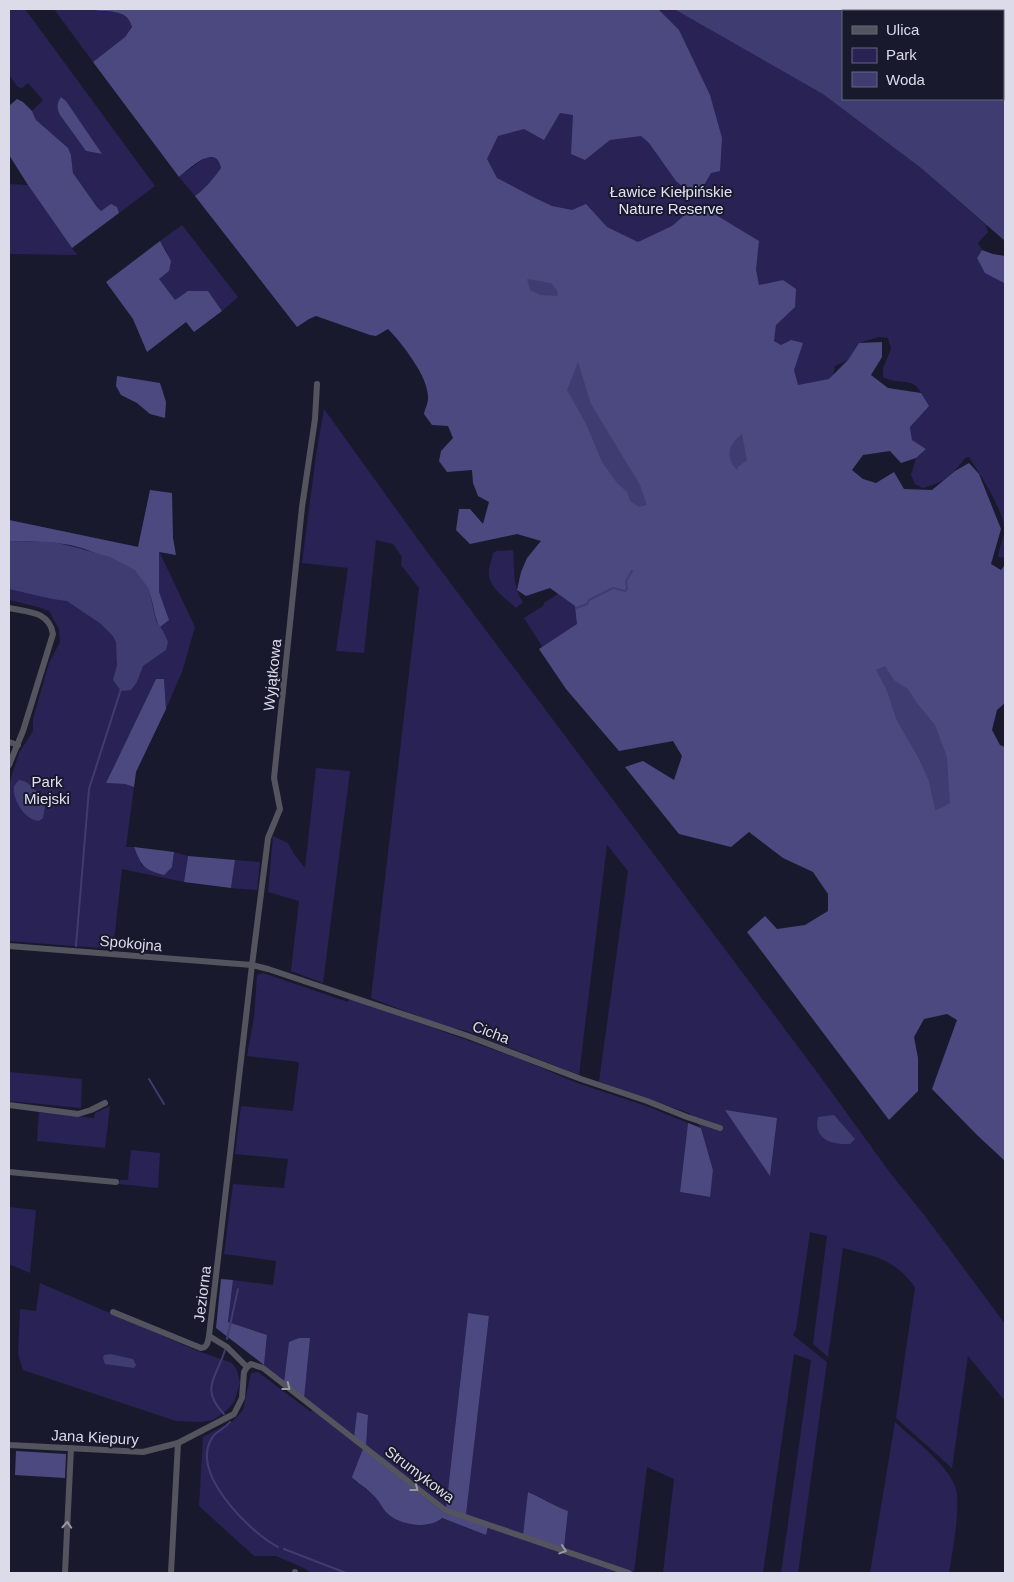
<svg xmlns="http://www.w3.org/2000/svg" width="1014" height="1582" viewBox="0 0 1014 1582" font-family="Arial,sans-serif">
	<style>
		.green { fill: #282255; fill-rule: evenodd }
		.forest { fill: #4c4981 }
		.water { fill: #3f3c72; fill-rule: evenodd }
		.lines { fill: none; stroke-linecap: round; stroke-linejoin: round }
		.stream { stroke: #3f3c72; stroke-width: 2 }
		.street { stroke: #54545f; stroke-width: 6 }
		.oneway { stroke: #9898a4 }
		.labels { text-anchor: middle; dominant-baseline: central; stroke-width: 4; stroke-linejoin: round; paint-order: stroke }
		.park-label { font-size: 15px; fill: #e2e2f4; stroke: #19192d }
		.street-label { font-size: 15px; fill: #dbdbea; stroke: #19192d }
	</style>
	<rect width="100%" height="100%" fill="#19192d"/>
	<g class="green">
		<path d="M 9,9 L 25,9 L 155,186 L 119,213 L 117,207 L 101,211 L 97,207 L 73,173 L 71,155 L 36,120 L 32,111 L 43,100 L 28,83 L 22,88 L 18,87 L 9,75 ZM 61,97 L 66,101 L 101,154 L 86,151 L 60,115 L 57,109 Z"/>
		<polygon points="54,9 89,9 106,12 119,12 126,15 130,21 132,27 125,37 93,62"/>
		<path d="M 259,9 L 1005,9 L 1003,92 L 1003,11 L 843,11 L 843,99 L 877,134 L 921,168 L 986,225 L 988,232 L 978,243 L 982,250 L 977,258 L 1004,283 L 1005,283 L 1005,558 L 998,557 C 999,549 1002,542 1004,534 C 1008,516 979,473 969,457 L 965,458 C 951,476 945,482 923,488 L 915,484 L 911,475 L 916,458 L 926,449 L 912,440 L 910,427 L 921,393 C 913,376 899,386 883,377 L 883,368 L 891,349 L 888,338 L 879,337 L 859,343 L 848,360 L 835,366 L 799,561 Z"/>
		<path d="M 208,157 C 216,157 220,160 221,168 L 208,186 L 195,196 L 179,177 L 202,160 Z"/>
		<polygon points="9,184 28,185 77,255 9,254"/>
		<polygon points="182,225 238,297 222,311 208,291 180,296 175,301 158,279 169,271 167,252 160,241"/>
		<path d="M 324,409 L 422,545 L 814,1068 L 891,1174 L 925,1216 L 1005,1324 L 1005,1401 L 968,1356 L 952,1468 L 896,1418 L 915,1287 C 893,1258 876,1257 843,1248 L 828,1357 L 813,1344 L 827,1236 L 810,1232 L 796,1329 L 793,1335 L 827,1362 L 798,1573 L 781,1573 L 811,1360 L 794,1354 L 763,1573 L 663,1573 L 674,1479 L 647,1467 L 634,1572 L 564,1548 L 568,1511 C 554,1506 542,1498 529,1492 L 523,1535 L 466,1515 L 489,1316 L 468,1313 L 446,1508 L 366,1447 L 368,1415 L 357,1412 L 354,1437 L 284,1382 L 264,1365 L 267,1335 L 228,1322 L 233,1280 L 273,1285 L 276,1261 L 224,1254 L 233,1184 L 284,1188 L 288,1159 L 235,1154 L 241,1106 L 293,1111 L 299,1062 L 247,1056 L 254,1017 L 257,975 L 263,973 L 348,1002 L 349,999 L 369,1005 L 525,1061 L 577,1083 L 649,1107 L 688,1123 L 680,1192 L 709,1197 L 713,1170 L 701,1128 L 689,1113 L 599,1082 L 628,871 L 607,845 L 579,1075 L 467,1031 L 443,1026 L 371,998 L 419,588 L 401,565 L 402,557 L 393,544 L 376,540 L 364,653 L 336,651 L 348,568 L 302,563 L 316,455 Z"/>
		<polygon points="9,520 159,551 195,627 182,672 166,709 164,679 156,679 106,783 125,784 134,787 126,847 134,847 142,866 172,867 174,852 188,856 184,882 122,869 113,949 9,941 10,781 19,753 33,731 33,719 49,663 60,642 59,629 49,611 38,607 9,600"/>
		<path d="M 513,550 C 515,569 512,586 523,602 L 516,608 C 506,598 486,587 489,569 C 490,564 492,559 493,553 L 496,551 Z"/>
		<polygon points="561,592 570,599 584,620 545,651 524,618 543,606 544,603"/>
		<polygon points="316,768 350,771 323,983 291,971 299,901 268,892 273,836 288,843 294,854 305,868"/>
		<polygon points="235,860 260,862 257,890 231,888"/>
		<polygon points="9,1072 82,1079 81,1108 9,1101"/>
		<polygon points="110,1106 105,1148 37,1141 39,1112 94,1118 95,1113"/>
		<polygon points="131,1150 160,1153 158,1188 119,1184 120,1180 128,1180"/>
		<polygon points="9,1207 36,1210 30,1273 9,1264"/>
		<polygon points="40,1283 198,1351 232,1363 237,1370 240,1383 234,1402 227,1410 213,1420 201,1422 176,1421 23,1370 18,1354 20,1309 36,1311"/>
		<polygon points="258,1372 311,1412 313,1409 363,1449 355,1481 374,1495 388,1514 400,1521 428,1525 441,1518 486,1535 488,1527 624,1573 311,1573 304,1568 276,1556 254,1556 199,1506 203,1437 233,1421 243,1410 251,1373"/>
		<path d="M 895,1422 C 913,1439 946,1463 955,1486 C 962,1502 952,1554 949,1573 L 870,1573 Z"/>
	</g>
	<g class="forest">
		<path d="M 89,9 L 658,9 L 679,30 L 710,95 L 722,138 L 720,171 L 711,173 L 703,187 L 690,193 L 676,181 L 649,143 L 641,136 L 610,140 L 585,160 L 571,154 L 573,115 L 560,113 L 544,140 L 524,129 L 498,136 L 487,159 L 497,178 L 533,197 L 552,206 L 572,210 L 586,204 L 607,227 L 638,242 L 672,226 L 687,213 L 711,212 L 759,241 L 756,270 L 759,285 L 783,280 L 796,289 L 795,307 L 776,325 L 774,341 L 781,345 L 791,340 L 803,343 L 794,370 L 798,385 L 829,379 L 848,360 L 859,343 L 882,342 L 882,357 L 871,375 L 888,388 L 921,393 L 929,406 L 910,427 L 912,440 L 926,449 L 916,458 L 901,463 L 890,451 L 863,455 L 852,470 L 863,479 L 876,483 L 894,472 L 904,489 L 932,490 L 955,471 L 969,463 L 979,474 L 1001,529 L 991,564 L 1001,570 L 1005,565 L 1005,703 L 997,710 L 992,730 L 1000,745 L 1005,747 L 1005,1161 L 977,1135 L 932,1089 L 957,1020 L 947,1014 L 924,1019 L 914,1037 L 918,1058 L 918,1091 L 889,1120 L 747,932 L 765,916 L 777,929 L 805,925 L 828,911 L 828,894 L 813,872 L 783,858 L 749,832 L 731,847 L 679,834 L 625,767 L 643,761 L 674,780 L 682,756 L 673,741 L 619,751 L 566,689 L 539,649 L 577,624 L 575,606 L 550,588 L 526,596 L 517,590 L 521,572 L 527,558 L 541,541 L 517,534 L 470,544 L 456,530 L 459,509 L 470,509 L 483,524 L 489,502 L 478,496 L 473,483 L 472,470 L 447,472 L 439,461 L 441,451 L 453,438 L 448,426 L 432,425 L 424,414 C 425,409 428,403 428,399 C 430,379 402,343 388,329 L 376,336 L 370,335 L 316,316 L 309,319 L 297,327 L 195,196 C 206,188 213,179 221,168 C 216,142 189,169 179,177 L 93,62 L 125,37 L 132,27 C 127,6 105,14 89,9 Z"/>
		<path d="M 61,97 L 66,101 L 102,154 L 86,151 L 60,115 C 56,108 57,103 61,97 Z"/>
		<polygon points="17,99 23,102 32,111 36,120 68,148 71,155 73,173 97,207 101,211 111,204 117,207 119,213 72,248 28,185 9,155 9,106"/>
		<polygon points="160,241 171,261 169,271 159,279 175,300 188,291 208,291 222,311 194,332 186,322 147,352 133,319 106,282"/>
		<polygon points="982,250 993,254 1005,256 1005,283 1004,283 985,273 977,258"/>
		<polygon points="117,376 160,383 166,402 165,418 150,414 137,403 121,395 116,386"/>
		<path d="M 150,490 L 172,493 L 173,538 L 176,555 L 159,552 L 159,592 L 169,620 L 160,627 C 152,614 155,596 144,585 C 129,575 115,563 99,555 C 72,540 38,542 9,541 L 9,520 L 138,547 Z"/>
		<polygon points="156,679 164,679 166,709 136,772 134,787 125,784 106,783"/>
		<path d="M 134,847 L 174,852 L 172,867 L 164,875 C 143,869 142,867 134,847 Z"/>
		<polygon points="188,856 235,860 231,888 184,882"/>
		<polygon points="725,1110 777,1118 770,1176"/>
		<polygon points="688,1123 701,1128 713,1170 710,1197 680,1192"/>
		<polygon points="221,1279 233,1280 228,1322 267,1335 264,1365 216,1328"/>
		<polygon points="468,1313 489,1316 466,1515 446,1508"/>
		<polygon points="299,1338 310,1338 304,1398 284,1383 289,1342"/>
		<polygon points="357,1412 368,1415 366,1447 354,1437"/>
		<path d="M 363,1449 L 443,1512 L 488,1527 L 486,1535 L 442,1518 C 429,1530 399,1525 387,1513 C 382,1508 379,1500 373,1495 C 367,1488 358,1484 352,1477 Z"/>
		<polygon points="16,1451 66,1454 65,1478 15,1475"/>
		<path d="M 528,1492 C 542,1498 554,1506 568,1511 L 564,1548 L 523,1535 Z"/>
	</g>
	<g class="water">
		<path d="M 674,9 L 1005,9 L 1005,241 L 921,168 L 823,94 ZM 1003,11 L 1003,99 L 843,99 L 843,11 Z"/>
		<polygon points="527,279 551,283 557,290 558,296 540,295 530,290"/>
		<polygon points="578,362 591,404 640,485 647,505 639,507 630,501 627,492 617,483 602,462 586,424 567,390"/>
		<path d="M 742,434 L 747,460 L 738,467 L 737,470 C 725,457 728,445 742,434 Z"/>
		<polygon points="9,541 53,542 74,547 110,557 135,570 149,589 156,621 163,631 168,642 166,650 143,666 137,682 131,690 121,691 113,680 117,665 116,642 113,636 101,624 67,601 52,599 9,589"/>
		<polygon points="885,666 894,680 908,689 917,703 935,725 947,757 950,803 941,808 935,810 929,781 919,759 896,719 887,691 876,670"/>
		<path d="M 19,780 C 33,782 40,796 45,807 L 43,818 L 39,821 C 24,820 12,799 14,786 Z"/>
		<path d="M 834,1115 L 855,1139 L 850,1144 C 831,1145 813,1139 818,1117 Z"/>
		<polygon points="110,1354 133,1359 136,1365 134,1368 105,1364 103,1358 104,1355"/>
	</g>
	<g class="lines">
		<g class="stream">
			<polyline points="576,608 587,604 589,600 613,588 625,591 627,589 626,581 632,571"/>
			<polyline points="76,946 89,789 121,689"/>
			<polyline points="149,1079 164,1104"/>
			<polyline points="227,1339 238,1289"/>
			<path d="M 224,1414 C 199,1388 217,1377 225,1350"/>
			<path d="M 230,1422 C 222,1432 213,1430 208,1447 C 199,1481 251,1533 278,1547"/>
			<polyline points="284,1549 346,1573"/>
		</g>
		<g class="street">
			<path d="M 9,608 C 28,612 49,611 53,634 L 23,731 L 9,765"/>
			<polyline points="9,742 18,745"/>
			<polyline points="9,946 252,965 268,969 468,1036 581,1079 647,1101 687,1117 720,1128"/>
			<polyline points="9,1105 78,1114 91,1110 105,1103"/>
			<polyline points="9,1172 116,1182"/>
			<path d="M 113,1312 L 201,1348 C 207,1348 208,1342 209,1336"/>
			<polyline points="247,1367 251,1364 263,1368 445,1510 629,1573"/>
			<polyline points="9,1445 143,1452 178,1443"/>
			<polyline points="65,1573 71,1448"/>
			<polyline points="171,1573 178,1443 234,1414 242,1398 244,1372 247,1367 227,1347 209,1336 252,965 268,838 280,809 274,778 302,507 315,419 317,384"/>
			<polyline points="295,1573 295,1572"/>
		</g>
	</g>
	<defs><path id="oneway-chevron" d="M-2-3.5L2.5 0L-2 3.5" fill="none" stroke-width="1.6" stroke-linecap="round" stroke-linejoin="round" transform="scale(1.25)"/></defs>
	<g class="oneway">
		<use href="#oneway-chevron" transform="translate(287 1387) rotate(38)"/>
		<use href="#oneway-chevron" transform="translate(415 1488) rotate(38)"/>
		<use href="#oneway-chevron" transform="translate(67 1525) rotate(-87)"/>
		<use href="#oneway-chevron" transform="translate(563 1550) rotate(18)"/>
	</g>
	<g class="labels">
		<g class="park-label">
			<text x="671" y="191">Ławice Kiełpińskie<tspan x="671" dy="17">Nature Reserve</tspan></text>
			<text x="47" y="781">Park<tspan x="47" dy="17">Miejski</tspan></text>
		</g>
		<g class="street-label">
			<text transform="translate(272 675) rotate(-84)">Wyjątkowa</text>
			<text transform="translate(131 943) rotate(5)">Spokojna</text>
			<text transform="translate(491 1032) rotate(21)">Cicha</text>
			<text transform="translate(202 1294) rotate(-83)">Jeziorna</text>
			<text transform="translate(95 1437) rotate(3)">Jana Kiepury</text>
			<text transform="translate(420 1474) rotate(37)">Strumykowa</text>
		</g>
	</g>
	<rect width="1014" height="1582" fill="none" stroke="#dbdbea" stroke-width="20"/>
	<rect x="842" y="10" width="162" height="90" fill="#19192d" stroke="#676779"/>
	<rect x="852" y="26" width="25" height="8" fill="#54545f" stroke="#676779"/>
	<text x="886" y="35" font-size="15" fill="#dbdbea">Ulica</text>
	<rect x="852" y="48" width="25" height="15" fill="#282255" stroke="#676779"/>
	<text x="886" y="60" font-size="15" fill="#dbdbea">Park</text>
	<rect x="852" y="72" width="25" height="15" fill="#3f3c72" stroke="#676779"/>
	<text x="886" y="85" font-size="15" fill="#dbdbea">Woda</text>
</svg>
